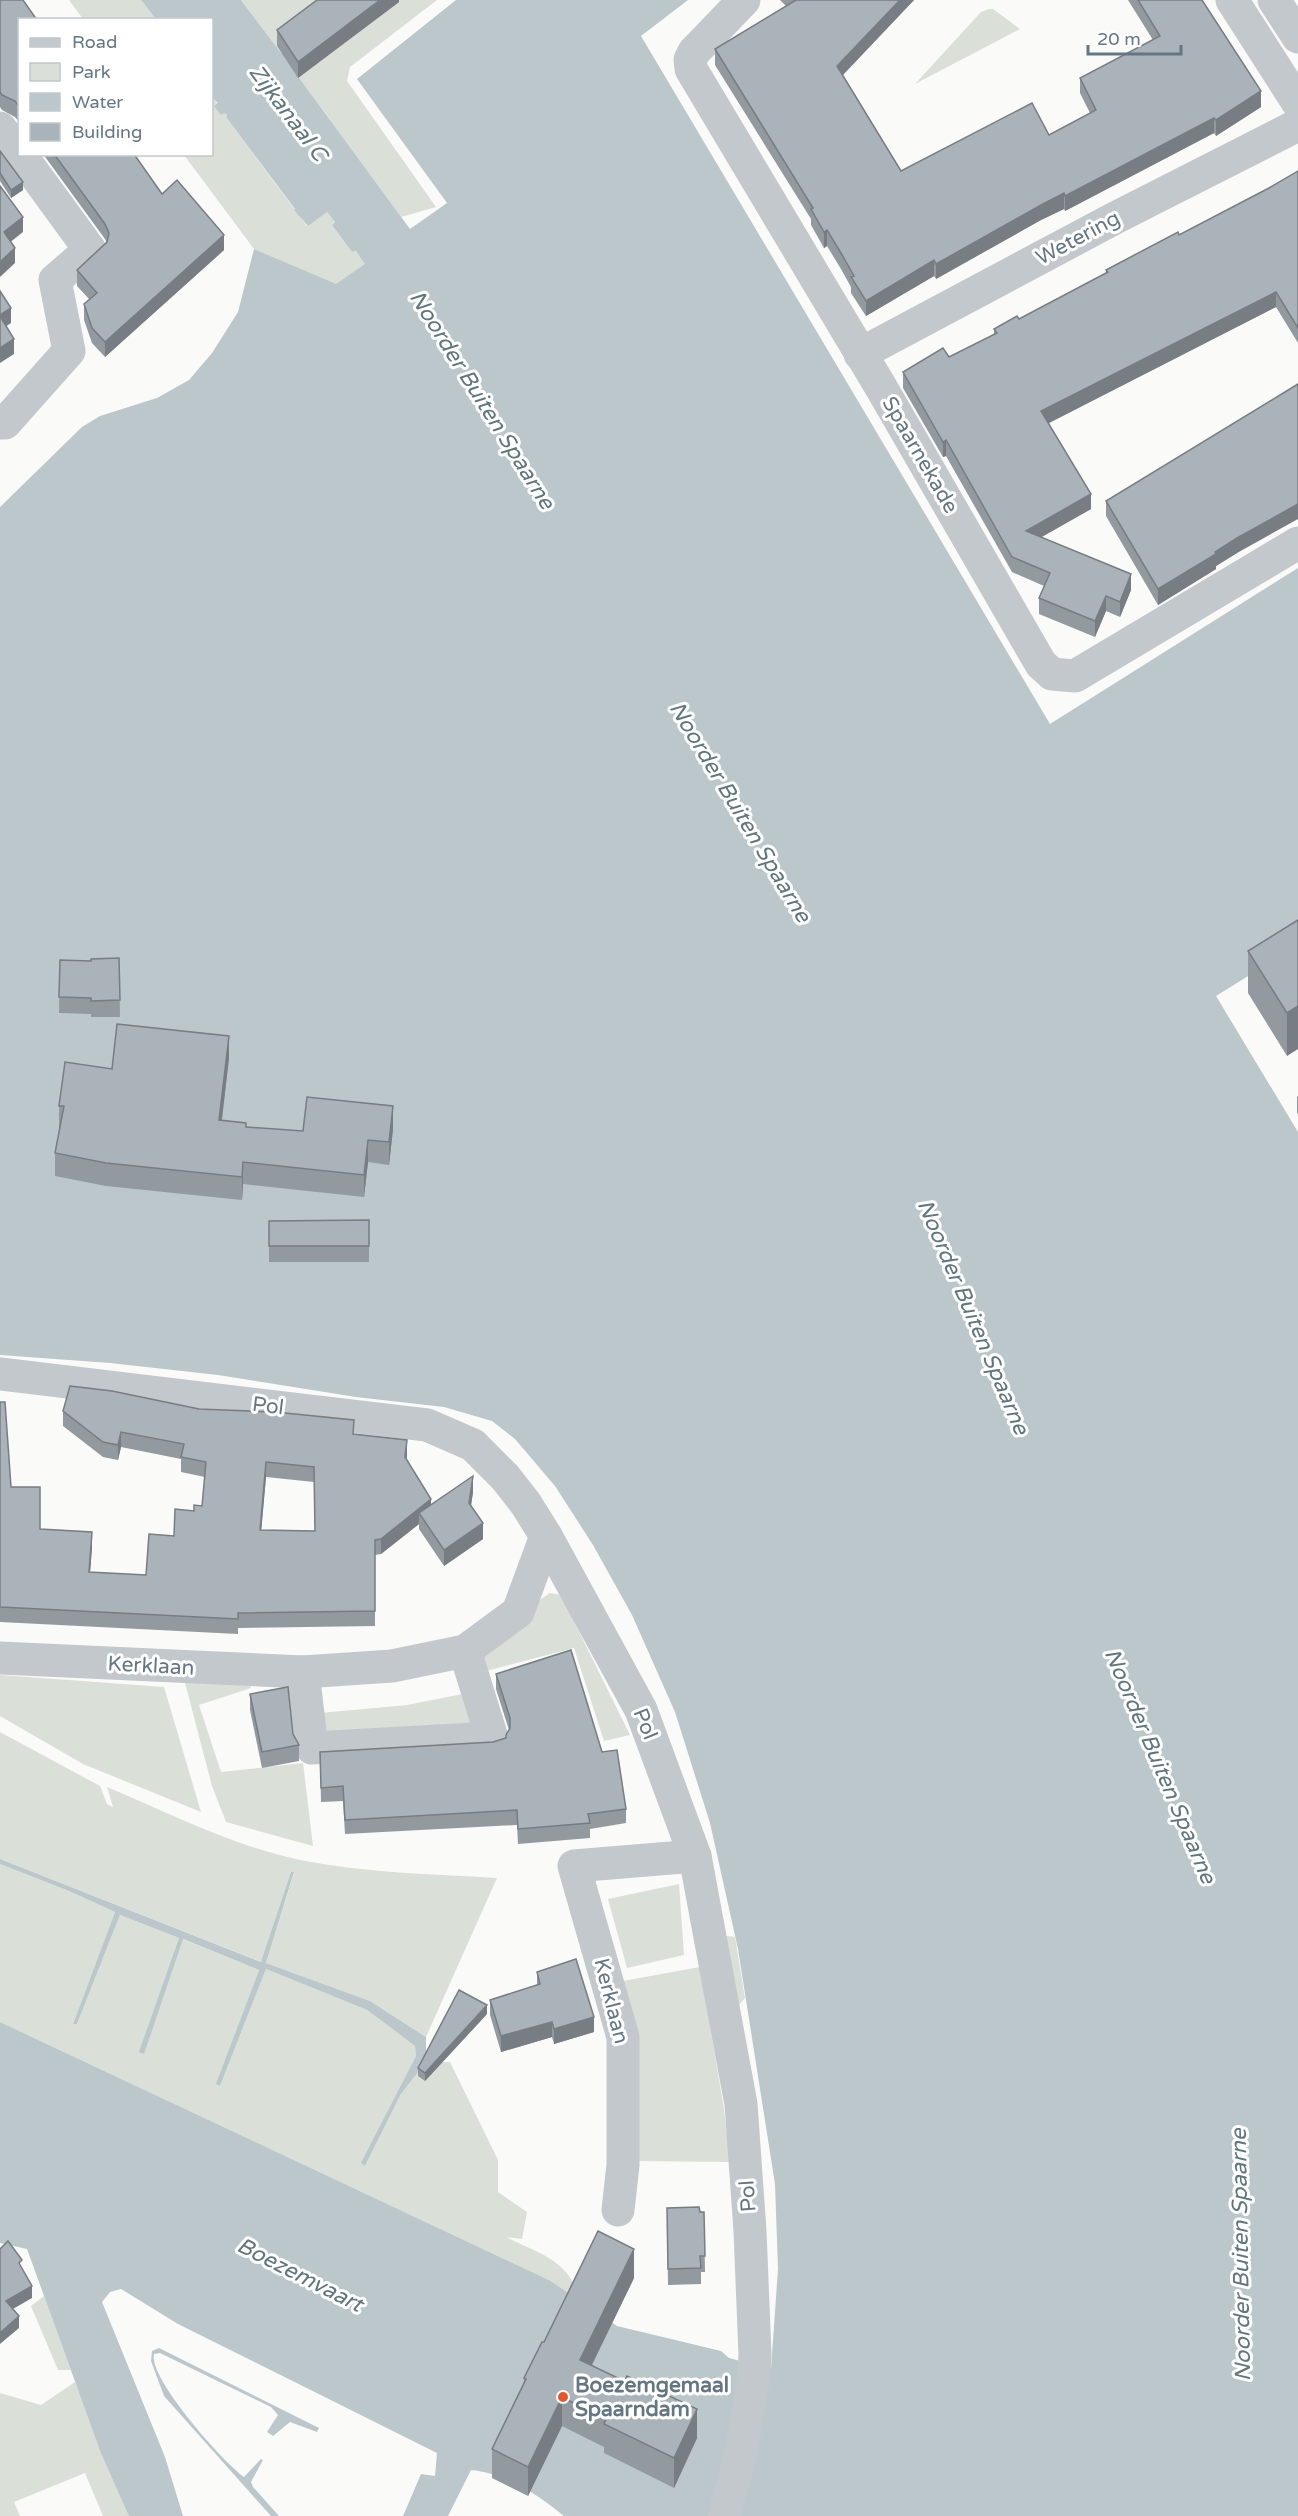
<svg xmlns="http://www.w3.org/2000/svg" width="1298" height="2516" viewBox="0 0 1298 2516" font-family="'Varela Round',sans-serif">
	<style>
		.green { fill: #dadfd7 }
		.water { fill: #bbc7cb }
		.lines { fill: none; stroke-linecap: round; stroke-linejoin: round }
		.minor { stroke: #c3c8cc; stroke-width: 33 }
		.wall { fill: #929a9f; fill-rule: evenodd }
		.shaded-wall { fill: #777d82 }
		.building { fill: #aab3b9; stroke: #777d82; stroke-width: 1.5; fill-rule: evenodd }
		.poi-dot { fill: #e4572e; stroke: #fff; stroke-width: 2 }
		.labels { text-anchor: middle; dominant-baseline: central; stroke-width: 6; stroke-linejoin: round; paint-order: stroke }
		.street-label { font-size: 21px; fill: #657683; stroke: #fff }
		.poi-label { font-size: 21px; font-weight: bold; fill: #657683; stroke: #fff; text-anchor: start }
		.water-label { font-size: 22px; font-style: italic; fill: #60757c; stroke: #fff }
	</style>
	<rect width="100%" height="100%" fill="#fafaf8"/>
	<g class="green">
		<polygon points="69,0 141,0 156,19 83,19"/>
		<polygon points="241,0 351,0 281,53"/>
		<polygon points="387,0 437,0 350,67 347,81 436,207 401,217 294,71"/>
		<polygon points="989,9 993,9 1020,29 915,84 981,12"/>
		<polygon points="212,98 218,104 221,115 224,112 227,116 226,117 307,226 327,212 335,222 332,225 352,252 356,251 366,264 336,285 254,249 184,155 212,154"/>
		<polygon points="550,1593 561,1595 630,1735 604,1741 574,1648 478,1673 471,1658 538,1601"/>
		<polygon points="0,1675 164,1687 201,1812 83,1764 0,1716"/>
		<polygon points="183,1675 248,1675 251,1688 199,1705 221,1772 303,1763 313,1846 226,1822 212,1786"/>
		<polygon points="468,1693 479,1730 323,1739 320,1713 407,1705"/>
		<path d="M 0,1732 L 100,1786 L 107,1804 L 113,1807 L 107,1787 C 169,1813 233,1846 300,1860 C 365,1873 431,1874 497,1878 L 426,2037 L 370,2001 L 266,1963 L 294,1873 L 291,1872 L 262,1962 L 0,1859 Z"/>
		<path d="M 0,1864 L 69,1891 L 115,1912 L 73,2024 L 77,2024 L 120,1915 L 179,1938 L 140,2052 L 182,1939 L 259,1970 L 217,2083 L 220,2086 L 266,1969 L 367,2010 L 415,2046 L 416,2056 L 362,2163 L 365,2166 L 401,2094 L 426,2062 L 450,2062 L 498,2160 L 498,2192 L 527,2212 L 522,2239 L 506,2237 C 537,2253 576,2262 578,2303 L 549,2280 L 0,2022 Z"/>
		<polygon points="679,1884 684,1955 627,1968 608,1899"/>
		<polygon points="718,1935 735,1937 745,1998 734,2011"/>
		<polygon points="700,1967 724,2109 730,2162 633,2161 623,1981"/>
		<polygon points="44,2296 71,2370 58,2370 31,2306"/>
		<polygon points="75,2382 130,2516 103,2516 85,2473 14,2502 20,2516 0,2516 0,2393 41,2405"/>
	</g>
	<g class="water">
		<path d="M 141,0 L 241,0 L 281,53 L 351,0 L 294,71 L 410,229 L 447,203 L 357,79 L 456,0 L 688,0 L 641,36 L 1050,724 L 1298,568 L 1298,945 L 1216,996 L 1298,1132 L 1298,2516 L 564,2516 C 538,2495 505,2473 471,2470 L 448,2516 L 403,2516 L 421,2474 L 435,2476 L 437,2453 L 178,2324 L 121,2289 L 110,2292 L 102,2302 L 165,2457 L 183,2516 L 129,2516 L 101,2453 L 27,2249 L 0,2243 L 0,2022 L 549,2280 L 617,2326 L 721,2351 L 729,2358 L 771,2369 L 778,2269 L 775,2184 L 738,1949 L 710,1823 L 675,1712 L 632,1615 L 593,1545 L 555,1486 L 515,1439 L 492,1421 L 444,1407 L 356,1397 L 218,1375 L 110,1363 L 0,1355 L 0,507 L 82,427 L 100,416 L 157,398 L 189,380 L 212,353 L 238,312 L 254,249 L 336,284 L 365,264 L 356,251 L 352,252 L 332,225 L 335,222 L 327,212 L 308,226 L 294,210 L 295,209 L 226,117 L 227,115 L 224,113 L 221,115 L 214,106 L 218,103 L 212,98 L 212,20 L 156,19 Z"/>
		<polygon points="0,1859 261,1962 291,1872 294,1872 266,1963 370,2001 426,2037 426,2062 401,2094 365,2166 361,2163 416,2056 415,2046 367,2010 266,1969 220,2086 216,2084 259,1970 183,1939 144,2054 139,2052 179,1938 120,1915 77,2024 73,2024 115,1912 69,1891 0,1864"/>
		<path d="M 159,2348 L 319,2428 L 317,2432 L 290,2422 L 273,2436 L 267,2432 L 278,2415 L 271,2407 L 160,2353 L 154,2354 C 148,2378 224,2463 244,2477 L 261,2459 L 263,2460 L 251,2482 L 253,2487 L 279,2516 L 271,2516 L 164,2396 L 151,2361 L 152,2351 Z"/>
	</g>
	<g class="lines">
		<g class="minor">
			<polyline points="744,0 694,52 690,60 691,69 882,389 1041,664 1052,674 1075,676 1298,543"/>
			<polyline points="1232,0 1298,103"/>
			<polyline points="1274,0 1298,37"/>
			<polyline points="0,128 20,154"/>
			<polyline points="860,354 1115,218 1298,125"/>
			<polyline points="0,423 5,423 69,351 55,280 90,250 20,154"/>
			<polyline points="0,1374 427,1425 473,1445 505,1477 526,1504 546,1536 641,1710 695,1856 741,2104 750,2231 755,2354 754,2375 741,2453 724,2516"/>
			<polyline points="0,1658 303,1672 392,1666 465,1651 518,1612 546,1536"/>
			<polyline points="303,1672 312,1748 492,1738 465,1651"/>
			<polyline points="618,2210 623,2165 623,2037 574,1866 695,1856"/>
		</g>
	</g>
	<g class="wall">
		<polygon points="0,0 20,20 20,123 15,117 2,110 0,107"/>
		<polygon points="399,0 399,2 298,78 277,46 277,30"/>
		<polygon points="780,0 914,0 843,75 901,171 1049,135 1090,113 1080,93 1080,78 1153,40 1128,0 1202,0 1261,107 1216,136 1214,133 1065,211 1064,209 1041,220 936,279 934,276 866,316 851,293 851,287 841,269 827,246 824,248 811,225 811,219 715,65 715,49 786,6"/>
		<polygon points="0,151 23,190 11,198 0,181"/>
		<polygon points="43,154 134,154 162,194 224,250 105,357 92,343 84,320 84,304 90,300 77,286 77,270 107,243 105,239"/>
		<polygon points="1298,171 1298,343 1276,307 1049,423 1091,509 1041,537 1131,590 1120,617 1106,611 1095,637 1039,614 1039,598 1044,586 1012,572 946,456 943,457 903,388 903,372 949,357 994,335 994,329 1019,319 1106,273 1106,270 1179,235 1269,188"/>
		<polygon points="1106,501 1237,553 1216,566 1216,569 1158,605 1106,516"/>
		<polygon points="1298,920 1287,1056 1248,993 1248,951"/>
		<polygon points="119,958 120,1017 91,1017 91,1014 59,1013 60,960 91,961"/>
		<polygon points="229,1058 222,1120 246,1127 303,1131 393,1129 389,1165 368,1162 364,1197 243,1184 242,1200 106,1186 55,1176 55,1153 60,1128 59,1128 59,1106 112,1069"/>
		<polygon points="1298,1096 1298,1114 1297,1113 1297,1097"/>
		<polygon points="369,1220 369,1262 269,1262 269,1221"/>
		<path d="M 0,1402 L 11,1487 L 40,1529 L 92,1547 L 90,1572 L 146,1575 L 194,1511 L 202,1506 L 205,1477 L 181,1472 L 181,1459 L 121,1447 L 118,1460 L 103,1457 L 63,1426 L 63,1411 L 199,1409 L 354,1434 L 407,1455 L 407,1460 L 431,1505 L 473,1492 L 471,1505 L 483,1539 L 444,1566 L 419,1529 L 419,1524 L 381,1554 L 375,1555 L 375,1626 L 238,1628 L 238,1634 L 0,1622 ZM 266,1477 L 314,1482 L 315,1531 L 261,1530 Z"/>
		<polygon points="496,1674 602,1752 626,1809 626,1823 590,1829 590,1838 518,1844 517,1825 345,1834 343,1801 321,1802 320,1752 493,1742 506,1738 506,1735 509,1730 496,1689"/>
		<polygon points="250,1694 293,1734 299,1745 299,1761 262,1768 250,1710"/>
		<polygon points="537,1972 594,2032 554,2044 552,2037 501,2052 490,2015 490,2000 537,1985"/>
		<polygon points="487,2014 425,2081 418,2076 418,2068"/>
		<polygon points="667,2208 704,2212 705,2272 701,2272 701,2284 668,2285"/>
		<polygon points="634,2278 592,2365 697,2438 674,2488 604,2453 604,2447 562,2426 528,2496 492,2478 492,2449 524,2383 524,2378 544,2342"/>
	</g>
	<g class="shaded-wall">
		<polygon points="380,0 399,0 399,2 298,78 298,62"/>
		<polygon points="900,0 914,0 837,81 837,66"/>
		<polygon points="1261,91 1261,107 1216,136 1216,120"/>
		<polygon points="1214,118 1214,133 1065,211 1065,196"/>
		<polygon points="23,182 23,190 11,198 11,190"/>
		<polygon points="1064,193 1064,209 1041,220 936,279 936,264 1041,205"/>
		<polygon points="23,217 23,232 4,247 4,232"/>
		<polygon points="827,230 827,246 824,248 824,232"/>
		<polygon points="224,235 224,250 105,357 105,342"/>
		<polygon points="15,248 15,263 0,277 0,262"/>
		<polygon points="934,260 934,276 866,316 866,301"/>
		<polygon points="1276,292 1276,307 1041,427 1041,411"/>
		<polygon points="11,308 11,323 0,330 0,315"/>
		<polygon points="14,339 14,354 0,363 0,348"/>
		<polygon points="946,440 946,456 943,457 943,442"/>
		<polygon points="1091,494 1091,509 1026,546 1026,531"/>
		<polygon points="1298,504 1298,519 1237,553 1216,566 1216,569 1158,605 1158,589 1237,538"/>
		<polygon points="1131,574 1131,590 1120,617 1120,602"/>
		<polygon points="1106,596 1106,611 1095,637 1095,621"/>
		<polygon points="1298,1006 1298,1049 1287,1056 1287,1013"/>
		<polygon points="229,1036 229,1058 219,1142 219,1120"/>
		<polygon points="393,1106 393,1129 389,1165 389,1142"/>
		<polygon points="368,1140 368,1162 364,1197 364,1175"/>
		<polygon points="243,1162 243,1184 242,1200 242,1177"/>
		<polygon points="121,1432 121,1447 118,1460 118,1445"/>
		<polygon points="407,1440 407,1455 405,1472 405,1457"/>
		<polygon points="266,1462 266,1477 260,1545 260,1530"/>
		<polygon points="473,1476 473,1492 469,1519 469,1503"/>
		<polygon points="431,1499 431,1515 419,1513 419,1524 381,1554 381,1539"/>
		<polygon points="483,1523 483,1539 444,1566 444,1550"/>
		<polygon points="92,1532 92,1547 89,1587 89,1572"/>
		<polygon points="487,2005 487,2014 425,2081 425,2073"/>
		<polygon points="594,2017 594,2032 554,2044 554,2029"/>
		<polygon points="552,2022 552,2037 501,2052 501,2036"/>
		<polygon points="634,2249 634,2278 580,2389 580,2360"/>
		<polygon points="32,2286 32,2298 6,2313 6,2301"/>
		<polygon points="19,2316 19,2328 0,2344 0,2333"/>
		<polygon points="562,2397 562,2426 528,2496 528,2467"/>
		<polygon points="697,2409 697,2438 674,2488 674,2458"/>
	</g>
	<g class="building">
		<polygon points="0,0 23,0 37,20 20,20 20,108 15,101 2,95 0,92"/>
		<polygon points="317,0 380,0 298,62 277,30"/>
		<polygon points="796,0 900,0 837,66 901,171 1032,103 1049,135 1096,110 1080,78 1160,36 1138,0 1202,0 1261,91 1216,120 1214,118 1065,196 1064,193 1041,205 936,264 934,260 866,301 851,277 854,276 841,253 827,230 824,232 811,209 813,208 715,49"/>
		<polygon points="0,151 23,182 11,190 0,173"/>
		<polygon points="54,154 134,154 162,194 177,180 224,235 105,342 92,328 84,304 97,293 77,270 107,242 109,233 105,224"/>
		<polygon points="1298,171 1298,328 1276,292 1041,411 1091,494 1026,531 1131,574 1120,602 1106,596 1095,621 1039,598 1050,573 1012,557 946,440 943,442 903,372 943,348 949,357 997,333 994,329 1017,316 1019,319 1108,272 1106,270 1178,232 1179,235 1269,188"/>
		<polygon points="0,186 23,217 4,232 15,248 0,262"/>
		<polygon points="0,291 11,308 0,315"/>
		<polygon points="0,316 14,339 0,348"/>
		<polygon points="1298,384 1298,504 1237,538 1215,552 1216,554 1158,589 1106,501"/>
		<polygon points="1298,920 1298,1006 1287,1013 1248,951"/>
		<polygon points="119,958 120,1000 91,1001 91,998 59,997 60,960 91,961 91,959"/>
		<polygon points="117,1024 229,1036 219,1120 246,1123 246,1127 303,1131 307,1097 393,1106 389,1142 368,1140 364,1175 243,1162 242,1177 106,1163 55,1153 64,1106 59,1106 65,1062 112,1069"/>
		<polygon points="369,1220 369,1246 269,1246 269,1221"/>
		<path d="M 70,1386 L 112,1391 L 199,1409 L 275,1412 L 354,1420 L 353,1434 L 407,1440 L 405,1457 L 431,1499 L 381,1539 L 375,1540 L 375,1611 L 238,1613 L 238,1619 L 0,1607 L 0,1402 L 5,1402 L 11,1487 L 40,1487 L 40,1529 L 92,1532 L 89,1572 L 146,1575 L 149,1534 L 174,1536 L 175,1509 L 194,1511 L 194,1505 L 202,1506 L 206,1462 L 181,1457 L 184,1444 L 121,1432 L 118,1445 L 103,1442 L 63,1411 ZM 266,1462 L 314,1467 L 315,1531 L 260,1530 Z"/>
		<polygon points="473,1476 469,1503 483,1523 444,1550 419,1513"/>
		<polygon points="571,1650 602,1752 617,1750 626,1809 588,1814 590,1823 518,1829 517,1810 345,1820 343,1786 321,1788 320,1752 493,1742 506,1738 506,1735 510,1728 510,1718 496,1674"/>
		<polygon points="288,1687 293,1734 299,1745 262,1752 250,1694"/>
		<polygon points="576,1959 594,2017 554,2029 552,2022 501,2036 490,2000 540,1984 537,1972"/>
		<polygon points="459,1990 487,2005 425,2073 418,2068"/>
		<polygon points="699,2207 700,2212 704,2212 705,2256 700,2256 701,2268 668,2269 667,2208"/>
		<polygon points="598,2231 634,2249 580,2360 624,2381 627,2376 697,2409 674,2458 604,2424 606,2419 562,2397 528,2467 492,2449 526,2379 524,2378 542,2342 544,2342"/>
		<polygon points="8,2241 22,2260 19,2263 32,2286 6,2301 19,2316 0,2333 0,2249"/>
	</g>
	<circle class="poi-dot" cx="563" cy="2397" r="6"/>
	<g class="labels">
		<g class="street-label">
			<text transform="translate(1078 238) rotate(-28)">Wetering</text>
			<text transform="translate(920 455) rotate(60)">Spaarnekade</text>
			<text transform="translate(268 1406) rotate(7)">Pol</text>
			<text transform="translate(151 1666) rotate(3)">Kerklaan</text>
			<text transform="translate(645 1724) rotate(68)">Pol</text>
			<text transform="translate(611 2001) rotate(76)">Kerklaan</text>
			<text transform="translate(748 2196) rotate(-94)">Pol</text>
		</g>
		<g class="poi-label">
			<text x="575" y="2385">Boezemgemaal<tspan x="575" dy="24">Spaarndam</tspan></text>
		</g>
		<g class="water-label">
			<text transform="translate(288 113) rotate(53)">Zijkanaal C</text>
			<text transform="translate(482 400) rotate(58)">Noorder Buiten Spaarne</text>
			<text transform="translate(740 812) rotate(59)">Noorder Buiten Spaarne</text>
			<text transform="translate(973 1317) rotate(67)">Noorder Buiten Spaarne</text>
			<text transform="translate(1160 1766) rotate(67)">Noorder Buiten Spaarne</text>
			<text transform="translate(1241 2255) rotate(-91)">Noorder Buiten Spaarne</text>
			<text transform="translate(300 2275) rotate(27)">Boezemvaart</text>
		</g>
	</g>
	<rect x="18" y="18" width="195" height="138" fill="#ffffff" stroke="#c1c8cd" stroke-width="1.5"/>
	<rect x="30" y="38" width="30" height="9" fill="#c3c8cc" stroke="#c1c8cd" stroke-width="1.5"/>
	<text x="72" y="48" font-size="18" fill="#657683">Road</text>
	<rect x="30" y="63" width="30" height="18" fill="#dadfd7" stroke="#c1c8cd" stroke-width="1.5"/>
	<text x="72" y="78" font-size="18" fill="#657683">Park</text>
	<rect x="30" y="93" width="30" height="18" fill="#bbc7cb" stroke="#c1c8cd" stroke-width="1.5"/>
	<text x="72" y="108" font-size="18" fill="#657683">Water</text>
	<rect x="30" y="123" width="30" height="18" fill="#aab3b9" stroke="#c1c8cd" stroke-width="1.5"/>
	<text x="72" y="138" font-size="18" fill="#657683">Building</text>
	<path d="M1088 45v9h93v-9" fill="none" stroke="#657683" stroke-width="3"/>
	<text x="1097" y="45" font-size="18" fill="#657683" stroke="#ffffff" stroke-width="4.5" paint-order="stroke">20 m</text>
</svg>
